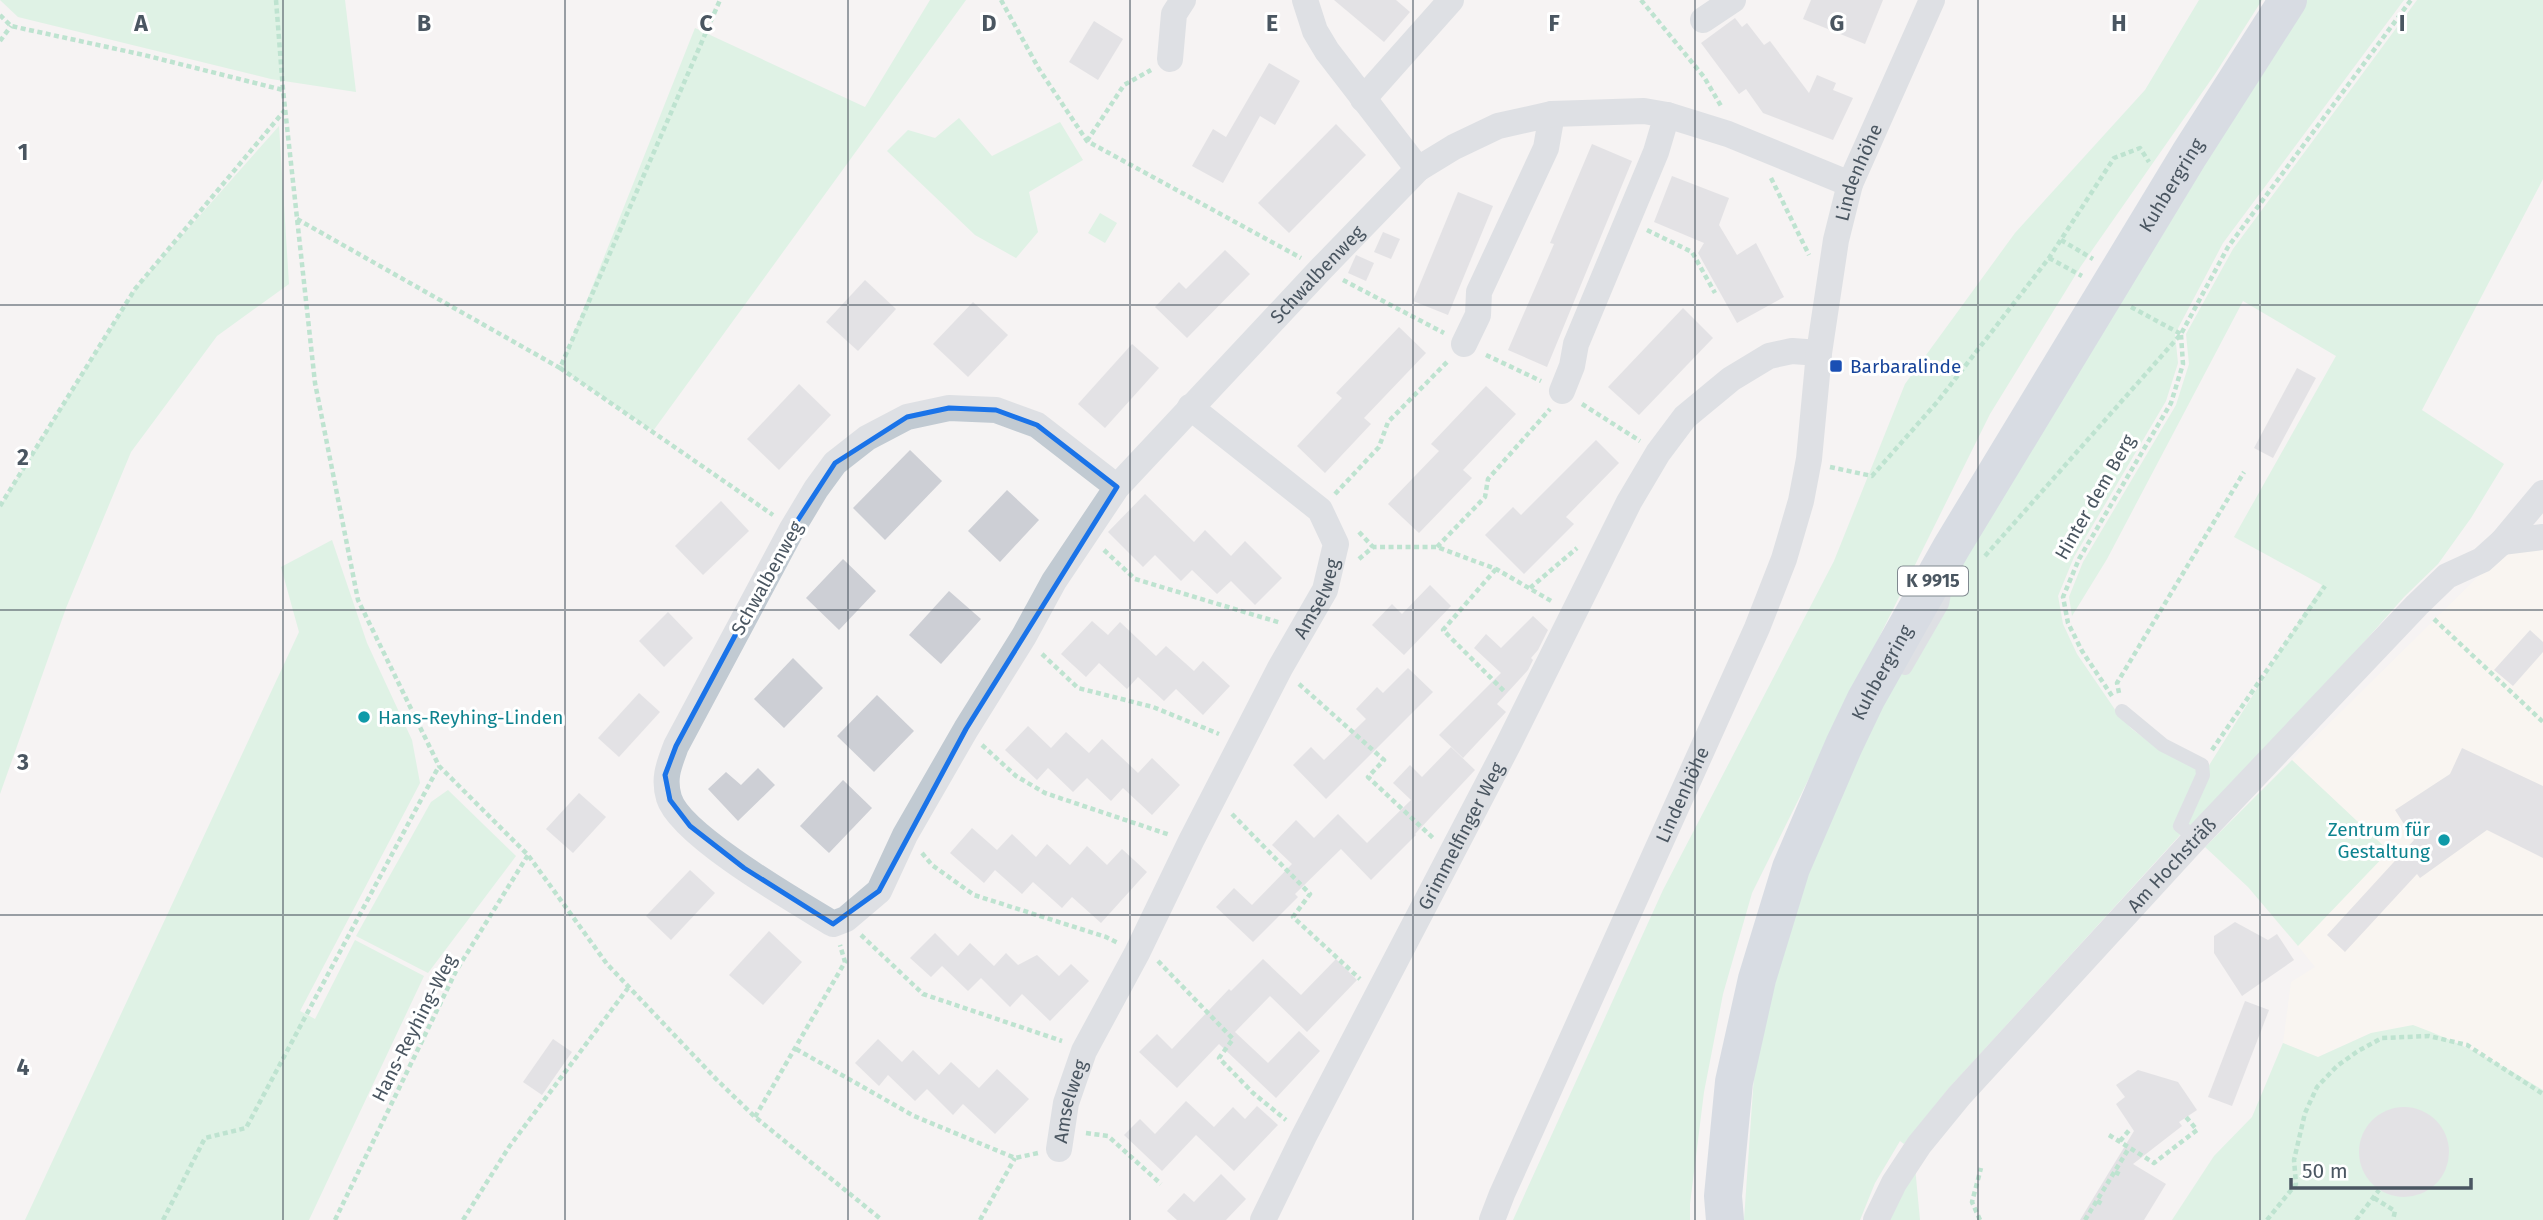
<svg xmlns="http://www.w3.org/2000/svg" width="2543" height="1220" viewBox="0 0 2543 1220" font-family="'Fira Sans',sans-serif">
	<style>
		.commercial { fill: #fdf9ef }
		.green { fill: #c3f1d5 }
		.building { fill: #cdcfd5 }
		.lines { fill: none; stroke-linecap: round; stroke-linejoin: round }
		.path { stroke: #7ad0a6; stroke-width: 4.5; stroke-dasharray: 5 3.5; stroke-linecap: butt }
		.service { stroke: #c1cad2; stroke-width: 14 }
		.minor { stroke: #c1cad2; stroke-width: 26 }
		.primary { stroke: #b3c2d1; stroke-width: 38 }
		.marked { fill: none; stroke: #1a73e8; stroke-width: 5; stroke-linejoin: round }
		.grid { fill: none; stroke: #4a5661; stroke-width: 2; stroke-opacity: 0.55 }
		.transit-dot { fill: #1a4fb4; stroke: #fff; stroke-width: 2.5 }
		.culture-dot { fill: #0f9aa8; stroke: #fff; stroke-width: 2.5 }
		.labels { text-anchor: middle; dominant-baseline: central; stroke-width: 6; stroke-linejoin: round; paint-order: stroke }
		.shield { fill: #fff; stroke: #808990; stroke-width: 2 }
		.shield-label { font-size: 18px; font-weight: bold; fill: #4a5661 }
		.street-label { font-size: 19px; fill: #4a5661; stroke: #fff }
		.transit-label { font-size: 19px; fill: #164399; stroke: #fff; text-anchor: start }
		.culture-label { font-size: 19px; fill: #0d838f; stroke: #fff; text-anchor: start }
		.grid-label { font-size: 23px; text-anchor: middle; font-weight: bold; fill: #4a5661; stroke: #fff; stroke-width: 6; stroke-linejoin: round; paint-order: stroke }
	</style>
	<rect width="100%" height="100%" fill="#f5f3f3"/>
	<polygon class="commercial" points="2543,549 2543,1090 2489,1058 2454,1040 2371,1033 2318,1057 2283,1043 2291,982 2315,967 2298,946 2388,851 2292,760 2502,553"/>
	<g class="green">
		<polygon points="0,0 345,0 356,92 271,79 18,17"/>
		<polygon points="930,0 966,0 653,431 560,368 695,28 865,107"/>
		<polygon points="2199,0 2262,0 2215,74 2081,266 1990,414 1752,893 1723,994 1704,1092 1690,1204 1690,1220 1513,1220 1663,890 1834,561 1905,384 2015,233 2145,90"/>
		<polygon points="2303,0 2404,0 2223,243 2175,334 2178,363 2166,401 2074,557 2058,596 2063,624 2077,654 2118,714 2132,729 2160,750 2196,768 2197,774 2173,828 2181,834 1949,1088 1904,1144 1900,1141 1875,1183 1860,1220 1744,1220 1755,1061 1798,895 1863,742 2003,490"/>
		<polygon points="2417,0 2543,0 2543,179 2422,410 2504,464 2471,518 2438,564 2404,597 2272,746 2191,830 2184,824 2208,767 2322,585 2234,537 2336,356 2243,301 2107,559 2072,616 2069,597 2083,562 2176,405 2189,364 2186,334 2233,249"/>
		<polygon points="959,118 992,156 1060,122 1083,160 1029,192 1038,232 1016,258 975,235 887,151 908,130 935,138"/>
		<polygon points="279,126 289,284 217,336 131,452 66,608 0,794 0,506 135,289"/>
		<polygon points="1100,213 1117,223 1105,243 1088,233"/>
		<polygon points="332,540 367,643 412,740 420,783 300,1011 315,1019 355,940 424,976 309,1220 25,1220 299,632 281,567"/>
		<polygon points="2292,760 2389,851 2298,946 2248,887 2205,847"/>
		<polygon points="448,790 516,856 428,973 356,936 431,802"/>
		<path d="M 2413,1025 C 2459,1042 2501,1064 2543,1090 L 2543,1220 L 2172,1220 L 2214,1156 L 2252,1117 L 2283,1043 L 2318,1057 L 2371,1033 Z"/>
		<polygon points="1915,1167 1920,1220 1889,1220"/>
	</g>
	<g class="building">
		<polygon points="1334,0 1396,0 1410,12 1384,42"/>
		<polygon points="1811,0 1883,0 1865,44 1803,19"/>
		<polygon points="1735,18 1742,27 1747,23 1764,45 1770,41 1809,93 1817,75 1836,83 1833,90 1853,98 1833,140 1763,113 1746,89 1739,94 1701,43"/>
		<polygon points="1094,21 1123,39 1098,80 1069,62"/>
		<polygon points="1269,63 1300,81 1275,125 1260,116 1223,183 1192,166 1213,129 1226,137"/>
		<polygon points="1336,124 1366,155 1289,233 1258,203"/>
		<polygon points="1592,144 1632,161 1547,367 1508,350 1554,244 1550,243"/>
		<polygon points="1672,176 1729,198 1719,225 1737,255 1756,243 1784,297 1737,323 1698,253 1704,243 1654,222"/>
		<polygon points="1458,192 1493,206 1448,315 1413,301"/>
		<polygon points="1383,232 1400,239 1391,259 1374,252"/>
		<polygon points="1225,250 1250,274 1187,338 1155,307 1179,282 1186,289"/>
		<polygon points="1356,255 1374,263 1366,281 1348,273"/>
		<polygon points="865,280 896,309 858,351 826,322"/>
		<polygon points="973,302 1008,335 968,377 933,344"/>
		<polygon points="1683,308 1713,338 1639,415 1608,387"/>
		<polygon points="1399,327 1426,353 1364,418 1371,424 1325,473 1297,446 1342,398 1336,393"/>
		<polygon points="1132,344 1159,368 1105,428 1078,404"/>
		<polygon points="2297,368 2316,378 2273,458 2254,448"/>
		<polygon points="799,384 831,415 779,470 747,439"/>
		<polygon points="1486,386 1516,414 1463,470 1472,478 1419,533 1388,504 1439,451 1431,444"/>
		<polygon points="1596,440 1619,463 1566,517 1574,524 1524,574 1485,535 1513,507 1521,515"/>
		<polygon points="910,450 942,481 885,540 853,508"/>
		<polygon points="1007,490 1039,520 1000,562 968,531"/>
		<polygon points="1145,494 1194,542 1205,530 1231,556 1245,541 1282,578 1255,605 1231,581 1217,594 1192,570 1181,581 1155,555 1143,567 1108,532"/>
		<polygon points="721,501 749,531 703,575 675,546"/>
		<polygon points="843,559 876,591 839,630 806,598"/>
		<polygon points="1430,585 1451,606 1404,655 1372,625 1392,604 1402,614"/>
		<polygon points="949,591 981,619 941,664 909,635"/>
		<polygon points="668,612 693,638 664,667 639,641"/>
		<polygon points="1533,616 1548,630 1538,650 1531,658 1533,660 1528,670 1497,704 1506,712 1463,758 1439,735 1501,673 1474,648 1486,634 1501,648"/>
		<polygon points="1092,621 1108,635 1120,622 1156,656 1166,646 1194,671 1203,661 1230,686 1203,715 1176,689 1164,701 1138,677 1127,689 1099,663 1086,677 1061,654"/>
		<polygon points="2530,630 2543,642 2543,652 2513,686 2494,670"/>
		<polygon points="793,658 823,688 784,728 754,699"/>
		<polygon points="1408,668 1433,692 1326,799 1293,765 1311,747 1324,760 1366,719 1356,709 1377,687 1383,693"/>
		<polygon points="639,693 660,712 619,757 598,738"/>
		<polygon points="877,695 914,731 874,772 837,736"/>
		<polygon points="1028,726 1051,748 1066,732 1089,753 1102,739 1138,773 1152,758 1180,785 1152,815 1123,788 1111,801 1087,778 1073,792 1048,768 1037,780 1005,750"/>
		<polygon points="1451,747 1475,770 1415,834 1416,835 1371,880 1341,849 1295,894 1298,897 1253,942 1216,907 1234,888 1252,905 1292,864 1272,845 1296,820 1314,838 1338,814 1367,843 1411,800 1393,783 1410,765 1422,777"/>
		<polygon points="2462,748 2543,786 2543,858 2487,830 2420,878 2417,874 2345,952 2327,935 2414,840 2395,810 2450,774"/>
		<polygon points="758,768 775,785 738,821 708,789 726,772 741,785"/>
		<polygon points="843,780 872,808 829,853 800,826"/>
		<polygon points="579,793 606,817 573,853 546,829"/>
		<polygon points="972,828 997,850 1012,834 1036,857 1047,844 1070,865 1087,846 1107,865 1122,849 1147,872 1101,923 1072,897 1062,908 1033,882 1022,894 995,870 984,883 950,853"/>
		<polygon points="690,870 715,893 671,940 646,916"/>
		<polygon points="2235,922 2268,940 2277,934 2294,960 2242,996 2214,953 2214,936"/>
		<polygon points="769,931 802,962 763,1005 729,975"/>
		<polygon points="935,933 958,956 970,943 994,966 1006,953 1018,965 1037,955 1059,976 1071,964 1089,981 1050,1021 1022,994 1010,1007 981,978 968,991 942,966 931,977 910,958"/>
		<polygon points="1263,959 1301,995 1336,959 1357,980 1307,1032 1270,996 1235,1032 1268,1063 1299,1031 1320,1051 1276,1098 1219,1044 1177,1088 1139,1052 1157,1034 1172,1049 1229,989 1231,991"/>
		<polygon points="2245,1001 2269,1010 2232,1106 2208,1097"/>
		<polygon points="553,1039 572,1052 542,1095 523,1082"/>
		<polygon points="878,1039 902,1062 913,1050 939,1075 951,1062 979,1088 997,1069 1029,1099 995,1134 963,1104 953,1115 927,1089 915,1101 888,1075 879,1086 855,1063"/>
		<polygon points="2138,1070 2178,1082 2197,1110 2179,1122 2182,1126 2133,1164 2166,1184 2144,1220 2080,1220 2134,1131 2116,1104 2125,1097 2116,1085"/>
		<polygon points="1186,1101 1214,1127 1233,1107 1245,1119 1257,1106 1278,1125 1234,1171 1196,1135 1162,1171 1124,1135 1140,1119 1155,1134"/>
		<circle cx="2404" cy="1152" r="45"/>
		<polygon points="1221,1174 1246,1199 1226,1220 1177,1220 1167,1211 1184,1193 1194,1202"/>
	</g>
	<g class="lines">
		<g class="path">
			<polyline points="276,0 283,90 315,383 358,600 439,766 528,855 607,964 717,1080 755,1117 882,1220"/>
			<polyline points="1001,0 1039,69 1087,141 1301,258"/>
			<polyline points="1641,0 1704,77 1721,106"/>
			<polyline points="0,15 11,26 144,55 283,90"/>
			<polyline points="0,41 11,26"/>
			<polyline points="1087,141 1124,85 1151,70"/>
			<polyline points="1771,178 1809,255"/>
			<polyline points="297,219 560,368 720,0"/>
			<polyline points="1647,230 1692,252 1715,293"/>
			<polyline points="2061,240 2093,259"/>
			<polyline points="2049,258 2082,276"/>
			<polyline points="1343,280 1444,333"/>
			<polyline points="2131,307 2181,334"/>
			<polyline points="1486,355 1541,381"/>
			<polyline points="560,368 773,515"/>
			<polyline points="1582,404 1640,441"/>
			<polyline points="1830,467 1872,476 1938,401 2049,258 2114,158 2140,148 2149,162"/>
			<polyline points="1335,494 1379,447 1388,422 1448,361"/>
			<polyline points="0,506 135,289 285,110"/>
			<polyline points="1359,532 1373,547"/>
			<polyline points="1437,547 1485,497 1488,479 1550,409"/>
			<polyline points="1104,550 1135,579 1281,623"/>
			<polyline points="1985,556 2181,334 2228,247 2411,0"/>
			<polyline points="1359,559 1373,547 1437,547 1496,569 1553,602"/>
			<polyline points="1496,569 1443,630 1506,693"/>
			<polyline points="1530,588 1577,548"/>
			<polyline points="2434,619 2543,722"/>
			<polyline points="1042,654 1078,688 1153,707 1219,734"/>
			<polyline points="1299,684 1384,760 1368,777 1433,838"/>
			<polyline points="2119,693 2117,683 2244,472"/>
			<polyline points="2112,696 2082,651 2068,623 2063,597 2079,559 2171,403 2183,364 2181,335"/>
			<polyline points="982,745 1016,776 1045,793 1170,835"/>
			<polyline points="2212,750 2325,586"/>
			<polyline points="1232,814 1310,894 1293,917 1360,979"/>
			<polyline points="922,853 932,865 974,895 1106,937 1118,943"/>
			<polyline points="861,935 923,994 1062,1041"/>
			<polyline points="1158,961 1233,1039 1219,1058 1253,1093 1286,1120"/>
			<polyline points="796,1049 914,1116 1015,1158 1038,1153"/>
			<polyline points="755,1117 845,962 840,945"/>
			<polyline points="1086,1133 1108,1136 1161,1184"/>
			<polyline points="2109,1135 2154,1163 2197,1130 2186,1117"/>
			<polyline points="2120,1141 2131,1128"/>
			<polyline points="2115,1172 2121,1175"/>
			<polyline points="2374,1198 2395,1211 2393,1220"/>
			<polyline points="2097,1201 2104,1205"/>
			<polyline points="163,1220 205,1138 246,1128 439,766"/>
			<polyline points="335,1220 456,971 528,855"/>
			<polyline points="463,1220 509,1147 628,988"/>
			<polyline points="980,1220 1015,1158"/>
			<polyline points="1980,1220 1972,1202 1981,1168"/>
			<polyline points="2085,1220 2129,1148"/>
			<polyline points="2267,1220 2296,1184 2294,1160 2305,1113 2317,1087 2337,1066 2358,1051 2382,1038 2429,1036 2467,1045 2543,1094"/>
			<polyline points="2356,1220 2379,1190"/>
		</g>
		<g class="service">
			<polyline points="1905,668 1942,604 1946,583"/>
			<polyline points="2122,711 2163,745 2202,765 2203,775 2180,826 2196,838"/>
		</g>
		<g class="minor">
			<polyline points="1305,0 1315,31 1327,51 1418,169"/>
			<polyline points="1703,20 1733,0"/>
			<polyline points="1170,59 1174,14 1183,0"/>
			<polyline points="1363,99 1451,0"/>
			<polyline points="1464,344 1478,315 1479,292 1546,148 1552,114"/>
			<polyline points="1562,391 1572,366 1576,344 1656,152 1667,115"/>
			<path id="s1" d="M 1117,487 L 1037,425 L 996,410 L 949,408 L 907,417 L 867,438 L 835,463 L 816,489 L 792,529 L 676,746 C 669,765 663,778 669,798 C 680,835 797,902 833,924 L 846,919 L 879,891 L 905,835 L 966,729 L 1024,636 L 1054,581 L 1117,487 L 1321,269 L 1418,169 L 1454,147 L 1498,126 L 1552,114 L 1644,111 L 1667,115 L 1728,134 L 1850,184"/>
			<polyline points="2502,542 2543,537"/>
			<path id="s2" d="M 1059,1149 L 1066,1103 L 1084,1051 L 1137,953 L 1191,841 L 1280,668 L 1325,590 L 1336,544 L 1320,510 L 1190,407"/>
			<path id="s3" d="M 1263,1220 L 1304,1136 L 1508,745 L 1629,502 L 1658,453 L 1685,417 L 1731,379 L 1769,356 L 1792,351 L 1819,353"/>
			<path id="s4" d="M 1492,1220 L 1502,1194 L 1757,628 L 1784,559 L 1801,501 L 1809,459 L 1819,353 L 1836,240 L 1850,184 L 1932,0"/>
			<path id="s5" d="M 1876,1220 L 1894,1183 L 1919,1145 L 1959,1096 L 2192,842 L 2417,605 L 2447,576 L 2482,560 L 2502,542 L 2543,493"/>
		</g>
		<path class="primary" id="s6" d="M 1725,1220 L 1723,1196 L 1734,1082 L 1757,979 L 1791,868 L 1844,745 L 1866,699 L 1951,548 L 2189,155 L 2288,0"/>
	</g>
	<path d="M0 0H2543V1220H0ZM 949,408 L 996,410 L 1037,425 L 1117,487 L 966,729 L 879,891 L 833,924 L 744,868 L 690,826 L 670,800 L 665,775 L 676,746 L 792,529 L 835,463 L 907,417 Z" fill="#f5f3f3" fill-opacity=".55" fill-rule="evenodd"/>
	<path class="marked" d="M 949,408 L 996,410 L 1037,425 L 1117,487 L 966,729 L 879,891 L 833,924 L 744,868 L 690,826 L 670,800 L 665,775 L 676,746 L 792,529 L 835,463 L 907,417 Z"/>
	<path class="grid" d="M 283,0 L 283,1220M 565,0 L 565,1220M 848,0 L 848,1220M 1130,0 L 1130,1220M 1413,0 L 1413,1220M 1695,0 L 1695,1220M 1978,0 L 1978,1220M 2260,0 L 2260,1220M 0,305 L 2543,305M 0,610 L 2543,610M 0,915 L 2543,915"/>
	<rect class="transit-dot" x="1829" y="359" width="14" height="14" rx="3.5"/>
	<g class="culture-dot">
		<circle cx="364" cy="717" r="7"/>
		<circle cx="2444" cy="840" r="7"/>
	</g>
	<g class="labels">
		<rect class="shield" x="1898" y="566.5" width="70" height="29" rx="5"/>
		<g class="shield-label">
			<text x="1933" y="581">K 9915</text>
		</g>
		<g class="street-label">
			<text stroke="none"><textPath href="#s4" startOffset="1118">Lindenhöhe</textPath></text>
			<text stroke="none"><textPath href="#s6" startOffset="1143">Kuhbergring</textPath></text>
			<text stroke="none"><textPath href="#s1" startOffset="1727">Schwalbenweg</textPath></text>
			<text transform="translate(2095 497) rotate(-60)">Hinter dem Berg</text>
			<text transform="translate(767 578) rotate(-61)">Schwalbenweg</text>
			<text stroke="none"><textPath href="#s2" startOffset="611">Amselweg</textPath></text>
			<text stroke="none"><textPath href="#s6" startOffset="576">Kuhbergring</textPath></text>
			<text stroke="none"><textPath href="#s4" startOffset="466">Lindenhöhe</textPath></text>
			<text stroke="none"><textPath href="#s3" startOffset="432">Grimmelfinger Weg</textPath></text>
			<text stroke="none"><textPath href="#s5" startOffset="464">Am Hochsträß</textPath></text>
			<text transform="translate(414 1028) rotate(-63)">Hans-Reyhing-Weg</text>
			<text stroke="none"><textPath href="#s2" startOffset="49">Amselweg</textPath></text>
		</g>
		<g class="transit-label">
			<text x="1850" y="366">Barbaralinde</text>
		</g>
		<g class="culture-label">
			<text x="378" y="717">Hans-Reyhing-Linden</text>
			<text x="2430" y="829" text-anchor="end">Zentrum für<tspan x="2430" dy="22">Gestaltung</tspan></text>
		</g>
	</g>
	<g class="grid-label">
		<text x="141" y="31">A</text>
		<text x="424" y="31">B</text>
		<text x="706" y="31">C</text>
		<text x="989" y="31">D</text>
		<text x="1272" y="31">E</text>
		<text x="1554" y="31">F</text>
		<text x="1837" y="31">G</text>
		<text x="2119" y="31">H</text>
		<text x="2402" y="31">I</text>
		<text x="23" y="160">1</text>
		<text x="23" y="465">2</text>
		<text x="23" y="770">3</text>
		<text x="23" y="1075">4</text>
	</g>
	<path d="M2291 1178v10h180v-10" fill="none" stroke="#4a5661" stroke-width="3.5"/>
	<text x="2302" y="1178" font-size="21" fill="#4a5661" stroke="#ffffff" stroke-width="5" paint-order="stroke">50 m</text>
</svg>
